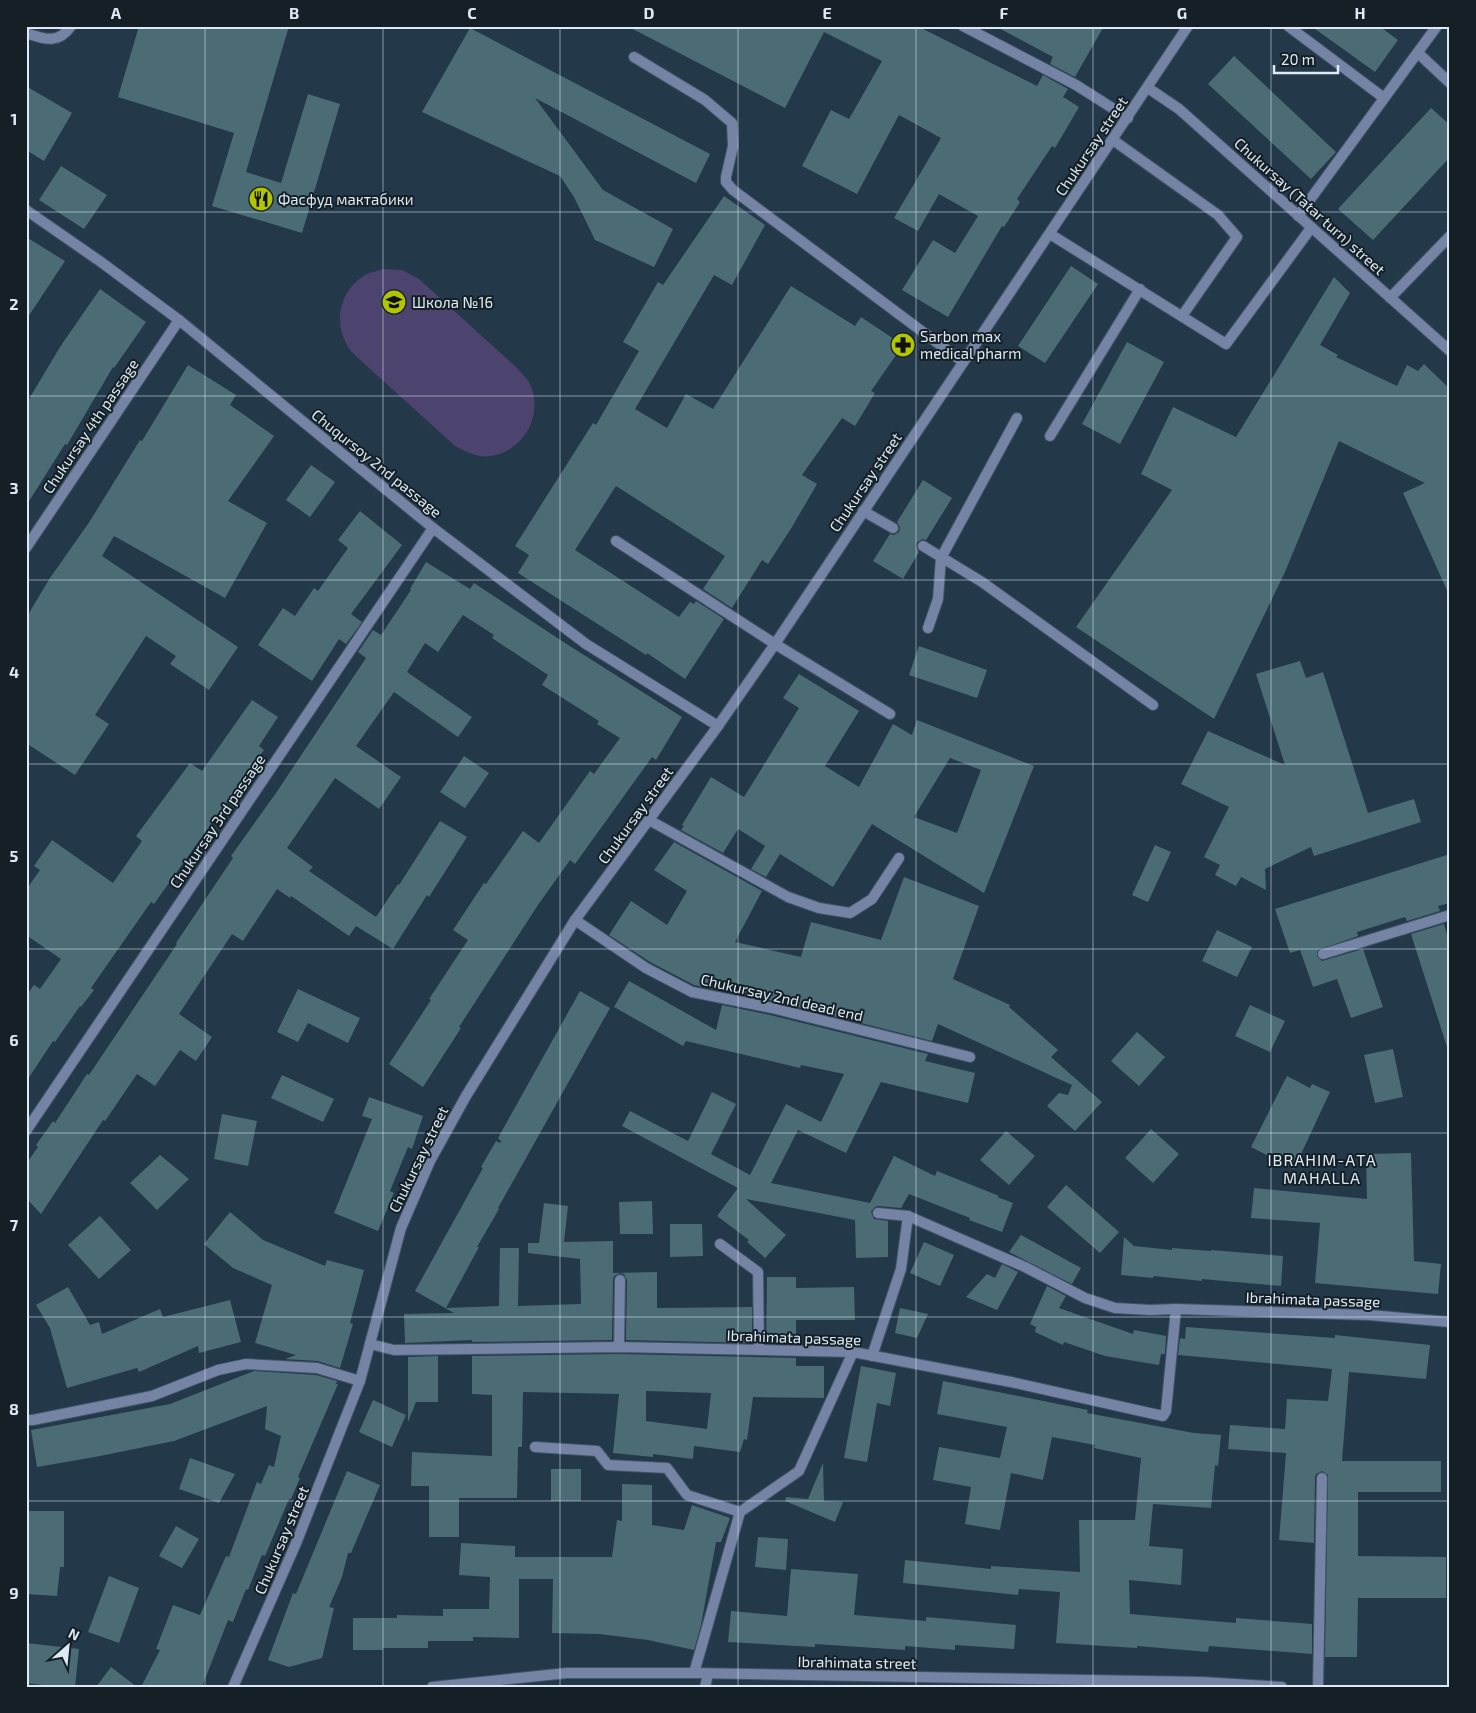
<svg xmlns="http://www.w3.org/2000/svg" width="1476" height="1713" viewBox="0 0 1476 1713" font-family="'Exo 2',sans-serif">
	<style>
		.green { fill: #4c436e }
		.building { fill: #4b6c75; fill-rule: evenodd }
		.lines { fill: none; stroke-linecap: round; stroke-linejoin: round }
		.service-casing { stroke: #415465; stroke-width: 12 }
		.minor-casing { stroke: #415465; stroke-width: 12 }
		.tertiary-casing { stroke: #415465; stroke-width: 12 }
		.service { stroke: #7583a4; stroke-width: 10 }
		.minor { stroke: #7583a4; stroke-width: 10 }
		.tertiary { stroke: #7583a4; stroke-width: 10 }
		.grid { fill: none; stroke: #ddeaf5; stroke-width: 1; stroke-opacity: 0.55 }
		.labels { text-anchor: middle; dominant-baseline: central; stroke-width: 4; stroke-linejoin: round; paint-order: stroke }
		.street-label { font-size: 15px; fill: #ddeaf5; stroke: #151f26 }
		.poi-label { font-size: 15px; fill: #ddeaf5; stroke: #151f26; text-anchor: start }
		.neighbourhood-label { font-size: 16px; letter-spacing: 1px; fill: #ddeaf5; stroke: #151f26 }
		.neatline { fill: none; stroke: #ddeaf5; stroke-width: 2 }
		.grid-label { font-size: 16px; text-anchor: middle; font-weight: bold; fill: #ddeaf5 }
	</style>
	<rect width="100%" height="100%" fill="#233849"/>
	<path class="green" d="M 383,269 L 402,270 L 419,279 L 516,367 C 520,372 526,377 529,382 C 545,412 525,451 491,456 C 478,458 466,452 455,446 L 358,358 C 354,354 348,349 346,343 C 333,320 342,288 365,275 C 370,272 378,271 383,269 Z"/>
	<g class="building">
		<polygon points="139,26 289,26 246,172 281,183 308,94 340,104 302,233 212,206 234,133 118,97"/>
		<polygon points="627,26 917,26 1037,86 1043,75 1068,89 1063,97 1079,107 1055,148 1052,146 1017,199 1020,202 1004,227 1002,226 948,317 902,290 933,240 955,253 978,216 939,194 918,231 894,218 941,138 899,115 857,194 802,166 831,110 849,119 882,61 824,32 785,108"/>
		<polygon points="995,26 1104,26 1075,77 1050,64 1053,57"/>
		<polygon points="1311,26 1379,26 1398,40 1375,72"/>
		<polygon points="470,28 710,154 696,183 535,98 603,190 673,229 654,267 595,240 574,197 560,176 422,112"/>
		<polygon points="1234,56 1336,152 1311,179 1208,84"/>
		<polygon points="26,86 72,113 44,161 26,150"/>
		<polygon points="1431,108 1450,125 1450,157 1373,240 1338,209"/>
		<polygon points="61,166 107,195 84,229 39,200"/>
		<polygon points="724,196 765,225 732,285 714,275 635,409 667,428 686,394 713,409 791,286 855,326 861,317 903,345 871,391 875,393 855,426 842,418 802,475 817,484 792,527 768,564 762,560 732,608 703,589 725,556 616,486 575,550 679,617 690,602 694,604 696,601 724,619 685,679 647,653 646,655 518,573 529,555 515,546 593,423 596,425 639,351 623,342 658,282 663,285"/>
		<polygon points="26,237 65,261 26,320"/>
		<polygon points="1071,266 1098,284 1045,363 1018,346"/>
		<polygon points="1334,277 1350,293 1320,345 1338,355 1336,357 1397,386 1407,365 1418,371 1424,364 1450,389 1450,597 1403,493 1425,483 1339,441 1285,572 1214,719 1076,627 1172,490 1141,474 1173,407 1236,437"/>
		<polygon points="100,289 146,322 114,368 113,367 67,445 65,444 26,506 26,404 60,347"/>
		<polygon points="1127,342 1164,362 1120,444 1082,424"/>
		<polygon points="188,365 236,395 230,405 274,436 228,501 267,523 225,598 114,536 102,556 238,647 209,690 170,664 176,656 146,636 95,715 109,724 75,775 26,743 26,618 50,578 90,521 140,440 142,441"/>
		<polygon points="311,465 335,482 310,517 286,500"/>
		<polygon points="923,480 952,498 926,540 923,539 917,542 916,546 919,552 903,579 873,561 890,534 894,535 899,532 900,527 897,522"/>
		<polygon points="360,511 402,545 351,614 362,622 346,644 339,639 312,681 258,645 283,608 295,616 314,588 318,591 348,548 338,540"/>
		<polygon points="426,562 470,589 474,583 565,643 682,717 656,760 652,757 575,864 570,860 538,905 459,1027 461,1028 423,1087 389,1064 431,1000 429,999 468,940 453,930 484,883 486,884 523,831 539,843 590,771 594,774 620,738 597,724 599,721 542,685 548,675 492,638 494,635 463,615 438,652 425,643 407,672 472,717 458,737 394,692 356,746 401,777 379,809 335,778 287,848 313,867 309,871 376,917 398,884 399,885 440,821 467,837 429,897 427,895 393,949 356,926 349,936 291,896 290,898 277,889 243,941 232,934 179,1014 212,1037 196,1061 180,1050 155,1086 137,1074 105,1121 103,1120 41,1214 26,1198 26,1164 38,1147 36,1145 53,1121 55,1123 87,1074 89,1075 177,944 176,943 233,858 231,856 276,793 366,658 358,652 373,630 381,635 411,590 410,589"/>
		<polygon points="919,646 987,670 977,698 909,675"/>
		<polygon points="1300,661 1306,678 1323,672 1368,813 1414,799 1421,822 1314,856 1311,847 1265,869 1266,890 1241,877 1236,886 1215,875 1220,865 1204,857 1229,807 1181,784 1208,731 1285,765 1256,674"/>
		<path d="M 799,674 L 859,711 L 825,766 L 859,787 L 893,724 L 912,735 L 917,720 L 1034,766 L 984,893 L 872,824 L 833,887 L 780,854 L 766,877 L 751,869 L 765,846 L 738,829 L 723,853 L 681,830 L 684,826 L 682,825 L 711,777 L 744,797 L 799,708 L 783,698 ZM 950,758 L 981,770 L 957,833 L 914,817 Z"/>
		<polygon points="252,700 278,717 259,746 264,750 154,904 151,902 91,988 94,990 81,1007 80,1006 55,1042 53,1041 26,1082 26,996 34,985 40,989 61,959 26,935 26,890 40,870 34,866 52,840 113,883 142,841 136,836 190,763 202,771"/>
		<polygon points="464,756 489,773 465,808 440,792"/>
		<polygon points="674,842 762,891 735,942 801,957 811,922 881,940 904,877 979,906 953,979 1010,1005 1009,1007 1058,1050 1051,1057 1102,1102 1075,1131 1047,1106 1059,1093 1068,1095 1072,1085 938,1024 932,1041 774,1001 694,985 650,962 609,935 631,901 667,925 687,891 654,870"/>
		<polygon points="1155,845 1171,852 1148,902 1132,895"/>
		<polygon points="1450,854 1450,903 1438,906 1440,911 1407,921 1405,917 1357,932 1358,936 1318,950 1317,956 1322,961 1363,949 1383,1007 1351,1018 1337,979 1313,987 1300,950 1290,953 1275,909"/>
		<polygon points="1444,924 1450,945 1450,1047 1447,1047 1411,934"/>
		<polygon points="1217,930 1252,947 1237,977 1202,961"/>
		<polygon points="629,981 716,1030 722,1005 770,1015 928,1054 925,1061 975,1073 968,1103 881,1082 846,1153 798,1130 771,1183 870,1203 894,1156 935,1176 937,1171 999,1196 997,1197 1013,1203 1002,1232 969,1220 970,1218 909,1194 901,1208 878,1206 875,1207 871,1212 874,1219 888,1221 888,1257 856,1258 855,1220 746,1199 786,1235 765,1258 747,1242 749,1240 717,1216 738,1188 622,1126 630,1111 688,1141 712,1092 736,1104 711,1154 750,1175 786,1104 821,1122 844,1074 801,1065 800,1068 686,1041 683,1046 614,1007"/>
		<polygon points="298,989 360,1018 348,1043 308,1023 298,1042 277,1032"/>
		<polygon points="580,991 610,1008 498,1208 499,1209 477,1247 479,1247 446,1308 499,1306 500,1248 519,1248 518,1306 581,1304 580,1259 528,1253 528,1243 539,1243 544,1203 568,1206 564,1242 613,1241 613,1273 657,1272 657,1308 752,1307 752,1343 626,1340 627,1280 624,1274 620,1273 614,1276 613,1280 612,1340 472,1342 472,1340 405,1343 404,1314 454,1313 415,1291 483,1168 481,1167 496,1141 500,1143 501,1141 498,1138"/>
		<polygon points="1250,1005 1285,1021 1270,1052 1235,1036"/>
		<polygon points="1137,1032 1165,1057 1139,1086 1111,1061"/>
		<polygon points="1393,1049 1403,1097 1375,1103 1364,1055"/>
		<polygon points="282,1075 334,1099 323,1122 271,1098"/>
		<polygon points="1287,1076 1310,1088 1312,1084 1330,1092 1294,1169 1251,1147"/>
		<polygon points="369,1097 423,1116 412,1149 408,1147 390,1191 394,1193 378,1231 334,1213 372,1119 362,1116"/>
		<polygon points="222,1114 257,1121 248,1166 214,1159"/>
		<polygon points="1151,1129 1179,1154 1153,1183 1125,1158"/>
		<polygon points="1006,1131 1035,1156 1009,1185 980,1160"/>
		<polygon points="1411,1153 1414,1261 1441,1264 1438,1294 1315,1283 1320,1223 1251,1218 1254,1188 1367,1199 1366,1154"/>
		<polygon points="160,1155 189,1179 157,1210 130,1183"/>
		<polygon points="1066,1185 1119,1232 1100,1253 1047,1207"/>
		<polygon points="652,1201 653,1234 620,1234 619,1202"/>
		<polygon points="230,1212 263,1240 325,1266 327,1260 364,1270 350,1323 353,1324 340,1368 318,1361 285,1359 296,1355 255,1343 272,1285 233,1268 204,1244"/>
		<polygon points="100,1216 131,1250 99,1279 68,1245"/>
		<polygon points="670,1224 702,1224 703,1256 670,1257"/>
		<polygon points="1021,1235 1081,1268 1072,1284 1009,1252"/>
		<polygon points="1124,1237 1134,1246 1172,1250 1172,1248 1211,1251 1211,1250 1283,1256 1281,1286 1202,1279 1202,1281 1154,1276 1153,1278 1121,1275"/>
		<polygon points="924,1242 954,1255 940,1286 910,1273"/>
		<polygon points="1002,1264 1018,1272 997,1310 966,1297 987,1274 995,1278"/>
		<polygon points="767,1277 796,1277 796,1288 854,1287 855,1320 796,1320 796,1344 766,1343"/>
		<polygon points="1047,1286 1066,1296 1059,1308 1133,1334 1134,1330 1166,1336 1165,1354 1161,1354 1159,1365 1105,1356 1064,1342 1063,1345 1035,1332 1036,1327 1030,1324"/>
		<polygon points="68,1287 90,1325 99,1322 102,1334 160,1309 163,1317 230,1300 241,1342 199,1353 198,1346 139,1372 137,1368 67,1388 50,1328 36,1305"/>
		<polygon points="900,1308 928,1314 917,1338 895,1333"/>
		<polygon points="1186,1327 1335,1338 1335,1335 1430,1345 1426,1379 1349,1372 1342,1461 1441,1461 1441,1492 1358,1492 1358,1556 1446,1557 1446,1598 1358,1598 1357,1657 1325,1657 1328,1475 1322,1471 1316,1474 1315,1477 1314,1543 1279,1540 1286,1453 1228,1449 1230,1425 1285,1429 1287,1399 1328,1401 1332,1369 1178,1355 1180,1338 1185,1339"/>
		<path d="M 619,1354 L 796,1358 L 796,1366 L 824,1366 L 824,1398 L 753,1397 L 747,1440 L 744,1439 L 740,1452 L 694,1446 L 693,1459 L 653,1454 L 653,1457 L 613,1453 L 619,1394 L 523,1392 L 522,1447 L 518,1447 L 517,1498 L 459,1498 L 459,1537 L 429,1537 L 429,1486 L 411,1486 L 412,1452 L 492,1456 L 492,1395 L 472,1394 L 472,1356 ZM 646,1391 L 711,1393 L 707,1429 L 646,1421 Z"/>
		<polygon points="438,1356 438,1402 416,1402 408,1422 408,1357"/>
		<polygon points="861,1366 896,1373 890,1406 877,1403 867,1462 844,1458"/>
		<polygon points="254,1371 316,1375 337,1381 336,1384 338,1384 298,1477 300,1478 291,1499 289,1499 265,1556 262,1555 248,1590 246,1589 233,1622 228,1620 202,1687 141,1687 160,1650 156,1649 173,1605 200,1615 226,1556 229,1557 257,1482 261,1484 269,1465 274,1467 281,1436 265,1429 267,1406 174,1441 95,1457 37,1467 31,1430 170,1404"/>
		<polygon points="943,1381 1088,1410 1087,1413 1194,1433 1221,1435 1218,1466 1215,1465 1211,1508 1153,1504 1149,1546 1183,1549 1181,1585 1129,1580 1130,1614 1236,1623 1236,1618 1312,1624 1312,1654 1209,1646 1208,1652 1137,1646 1137,1648 1056,1643 1060,1592 1019,1589 1018,1595 903,1583 905,1560 991,1569 991,1566 1080,1572 1079,1520 1135,1520 1141,1458 1094,1448 1095,1445 1052,1437 1043,1480 1011,1473 1000,1530 965,1524 971,1487 933,1480 939,1447 1000,1458 1007,1427 937,1414"/>
		<polygon points="373,1400 406,1415 392,1447 359,1432"/>
		<polygon points="190,1458 235,1474 219,1503 179,1489"/>
		<polygon points="823,1463 824,1501 843,1502 835,1522 785,1501 786,1497 808,1499"/>
		<rect x="551" y="1469" width="30" height="32"/>
		<polygon points="347,1471 380,1485 351,1553 348,1553 342,1577 329,1607 334,1608 322,1658 289,1667 268,1660 293,1593 296,1594"/>
		<polygon points="622,1484 652,1485 652,1525 684,1530 692,1505 730,1518 721,1542 716,1542 701,1625 694,1650 648,1640 599,1634 552,1633 553,1579 519,1579 519,1638 473,1637 473,1641 428,1641 428,1648 383,1648 383,1650 353,1650 353,1618 397,1618 397,1615 443,1616 443,1609 489,1609 490,1577 459,1575 461,1543 515,1546 515,1557 612,1557 617,1520 622,1521"/>
		<polygon points="26,1511 64,1511 64,1567 60,1567 57,1596 26,1594"/>
		<polygon points="176,1526 199,1539 182,1568 159,1556"/>
		<polygon points="758,1537 788,1539 786,1570 755,1567"/>
		<polygon points="791,1569 858,1574 854,1615 926,1621 926,1617 1016,1625 1014,1649 955,1645 955,1650 905,1646 905,1650 815,1644 815,1647 728,1642 731,1611 787,1616"/>
		<polygon points="109,1576 139,1588 119,1643 88,1632"/>
		<polygon points="26,1643 79,1649 75,1687 58,1687 26,1683"/>
		<polygon points="111,1667 137,1687 96,1687"/>
	</g>
	<g class="lines">
		<defs>
			<g id="service">
				<polyline points="1288,26 1384,98"/>
				<polyline points="1418,53 1450,83"/>
				<polyline points="1113,140 1218,215 1237,237 1182,316"/>
				<polyline points="1298,216 1437,26"/>
				<polyline points="1050,234 1226,344 1311,228"/>
				<polyline points="1390,298 1450,236"/>
				<polyline points="1050,436 1140,289"/>
				<polyline points="863,511 893,528"/>
				<polyline points="616,541 775,644 890,714"/>
				<polyline points="923,546 982,582 1153,705"/>
				<polyline points="928,628 938,599 941,558 1017,418"/>
				<polyline points="649,820 788,897 819,908 850,913 872,899 899,858"/>
			</g>
			<g id="minor">
				<polyline points="963,26 1076,85 1128,118"/>
				<path d="M 26,33 C 44,39 58,45 71,26"/>
				<polyline points="634,57 705,100 732,123 733,146 726,177 726,182 733,190 963,362"/>
				<polyline points="1148,88 1179,109 1450,351"/>
				<polyline points="26,210 101,262 179,320 433,528 586,644 718,726"/>
				<polyline points="26,548 179,320"/>
				<polyline points="575,920 646,968 692,992 772,1008 970,1057"/>
				<polyline points="1323,954 1450,915"/>
				<polyline points="26,1131 433,528"/>
				<polyline points="878,1213 908,1216 1025,1267 1085,1298 1115,1308 1150,1310 1176,1309 1369,1315 1450,1322"/>
				<polyline points="720,1244 758,1272 759,1350"/>
				<polyline points="370,1344 394,1350 619,1347 853,1352 1011,1382 1163,1416 1166,1411 1176,1309"/>
				<polyline points="619,1347 620,1280"/>
				<polyline points="872,1356 901,1269 908,1216"/>
				<polyline points="26,1420 33,1420 152,1396 218,1370 246,1364 317,1368 360,1381"/>
				<polyline points="535,1447 597,1451 608,1465 667,1468 687,1495 740,1512"/>
				<polyline points="694,1673 740,1512 799,1471 853,1352"/>
				<polyline points="432,1687 567,1673 694,1673 1202,1682 1282,1687"/>
				<polyline points="705,1687 708,1674"/>
				<polyline points="1318,1687 1322,1478"/>
			</g>
			<polyline id="tertiary" points="233,1687 297,1541 360,1381 401,1228 430,1161 466,1096 575,920 718,726 775,644 1188,26"/>
		</defs>
		<use href="#service" class="service-casing"/>
		<use href="#minor" class="minor-casing"/>
		<use href="#tertiary" class="tertiary-casing"/>
		<use href="#service" class="service"/>
		<use href="#minor" class="minor"/>
		<use href="#tertiary" class="tertiary"/>
	</g>
	<path class="grid" d="M 205,26 L 205,1687M 383,26 L 383,1687M 560,26 L 560,1687M 738,26 L 738,1687M 916,26 L 916,1687M 1093,26 L 1093,1687M 1271,26 L 1271,1687M 26,212 L 1450,212M 26,396 L 1450,396M 26,580 L 1450,580M 26,764 L 1450,764M 26,949 L 1450,949M 26,1133 L 1450,1133M 26,1317 L 1450,1317M 26,1501 L 1450,1501"/>
	<defs>
		<symbol id="restaurant-disc" viewBox="-11 -11 22 22"><circle r="9.5" fill="#b1c500" stroke="#151f26"/><path d="M-5-6h1v4h1v-4h1v4h1v-4h1v5L-1.5 .5V6h-2V.5L-5-1ZM5-6V6H3V1.5H1.5Q1.5-4 5-6Z" fill="#111"/></symbol>
		<symbol id="school-disc" viewBox="-11 -11 22 22"><circle r="9.5" fill="#b1c500" stroke="#151f26"/><path d="M0-5L7-2L0 1L-7-2ZM-4 1L0 2.5L4 1V4Q0 6-4 4Z" fill="#111"/></symbol>
		<symbol id="pharmacy-disc" viewBox="-11 -11 22 22"><circle r="9.5" fill="#b1c500" stroke="#151f26"/><path d="M-2-6h4v4h4v4h-4v4h-4v-4h-4v-4h4Z" fill="#111"/></symbol>
	</defs>
	<g fill-rule="evenodd">
		<use href="#restaurant-disc" x="247" y="185" width="28" height="28"/>
		<use href="#school-disc" x="380" y="288" width="28" height="28"/>
		<use href="#pharmacy-disc" x="889" y="331" width="28" height="28"/>
	</g>
	<g class="labels">
		<g class="street-label">
			<text transform="translate(1091 146) rotate(-56)">Chukursay street</text>
			<text transform="translate(1310 206) rotate(42)">Chukursay (Tatar turn) street</text>
			<text transform="translate(90 426) rotate(-56)">Chukursay 4th passage</text>
			<text transform="translate(377 463) rotate(39)">Chuqursoy 2nd passage</text>
			<text transform="translate(865 482) rotate(-56)">Chukursay street</text>
			<text transform="translate(635 815) rotate(-54)">Chukursay street</text>
			<text transform="translate(217 821) rotate(-56)">Chukursay 3rd passage</text>
			<text transform="translate(782 997) rotate(13)">Chukursay 2nd dead end</text>
			<text transform="translate(418 1159) rotate(-64)">Chukursay street</text>
			<text transform="translate(1313 1299) rotate(2)">Ibrahimаta passage</text>
			<text transform="translate(794 1337) rotate(2)">Ibrahimаta passage</text>
			<text transform="translate(281 1540) rotate(-67)">Chukursay street</text>
			<text transform="translate(857 1662) rotate(1)">Ibrahimаta street</text>
		</g>
		<g class="poi-label">
			<text x="278" y="199">Фасфуд мактабики</text>
			<text x="412" y="302">Школа №16</text>
			<text x="920" y="336">Sarbon max<tspan x="920" dy="17">medical pharm</tspan></text>
		</g>
		<g class="neighbourhood-label">
			<text x="1322" y="1159">IBRAHIM-АTA<tspan x="1322" dy="18">MAHALLA</tspan></text>
		</g>
	</g>
	<rect width="1476" height="1713" fill="none" stroke="#151f26" stroke-width="55"/>
	<g transform="translate(68 1646) rotate(27)" stroke="#151f26" stroke-width="4" paint-order="stroke">
	<path d="M0-4L9 19L0 12L-9 19Z" fill="#ddeaf5"/>
	<text y="-8" font-size="14" font-weight="bold" text-anchor="middle" fill="#ddeaf5">N</text>
	</g>
	<path d="M1274 65v8h64v-8" fill="none" stroke="#ddeaf5" stroke-width="2.5"/>
	<text x="1281" y="65" font-size="15" fill="#ddeaf5" stroke="#151f26" stroke-width="4" paint-order="stroke">20 m</text>
	<rect x="28" y="28" width="1420" height="1658" class="neatline"/>
	<g class="grid-label">
		<text x="116" y="19">A</text>
		<text x="294" y="19">B</text>
		<text x="472" y="19">C</text>
		<text x="649" y="19">D</text>
		<text x="827" y="19">E</text>
		<text x="1004" y="19">F</text>
		<text x="1182" y="19">G</text>
		<text x="1360" y="19">H</text>
		<text x="14" y="125">1</text>
		<text x="14" y="310">2</text>
		<text x="14" y="494">3</text>
		<text x="14" y="678">4</text>
		<text x="14" y="862">5</text>
		<text x="14" y="1046">6</text>
		<text x="14" y="1231">7</text>
		<text x="14" y="1415">8</text>
		<text x="14" y="1599">9</text>
	</g>
</svg>
